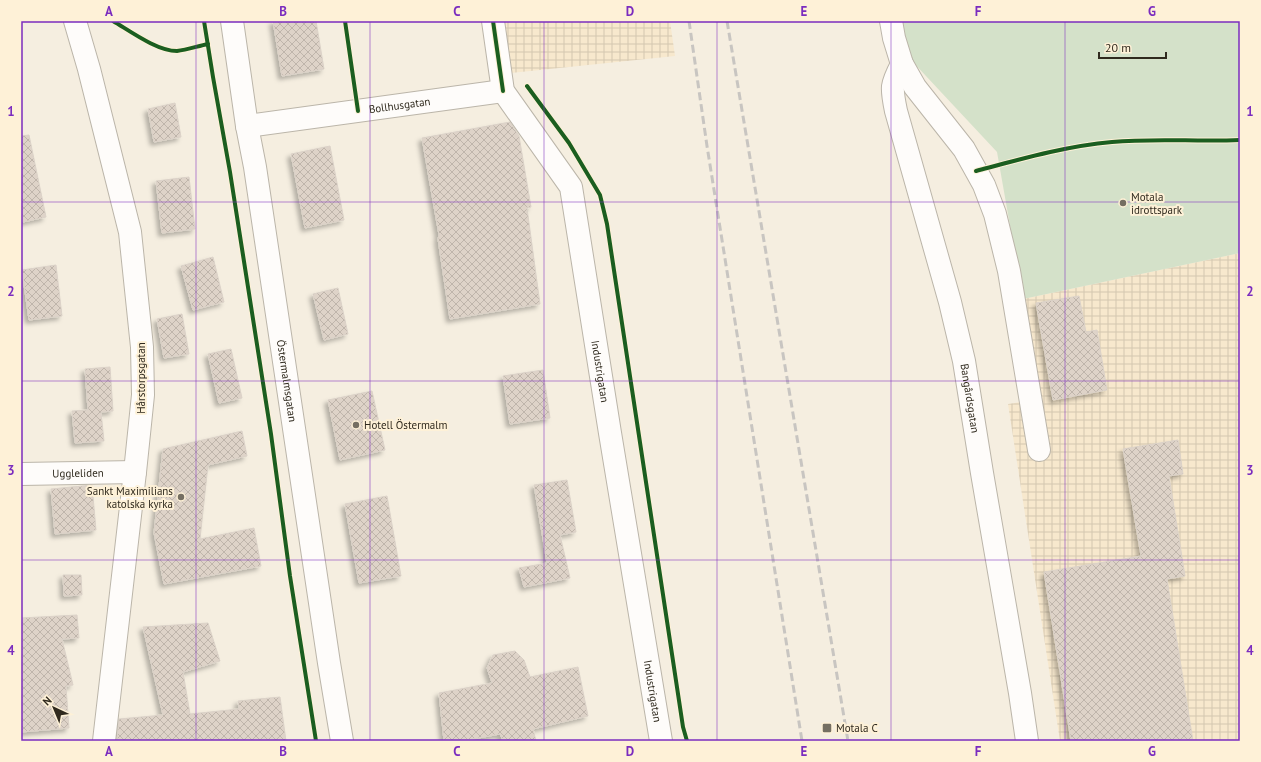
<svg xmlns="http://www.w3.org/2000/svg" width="1261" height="762" viewBox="0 0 1261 762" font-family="'PT Sans',sans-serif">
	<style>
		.industrial { fill: url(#industrial-grid) }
		.pitch { fill: #d4e1c9 }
		.building { fill: url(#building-cross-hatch); stroke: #dbd2c8; filter: url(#shadow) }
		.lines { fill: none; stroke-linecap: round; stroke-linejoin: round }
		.minor-casing { stroke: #bbb5a9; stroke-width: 24 }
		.minor { stroke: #fefcfa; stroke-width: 22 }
		.rail { stroke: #c8c5c1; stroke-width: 3; stroke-dasharray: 8 4; stroke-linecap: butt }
		.cycleway-casing { stroke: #fef1d7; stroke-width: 6 }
		.cycleway { stroke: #1b5e20; stroke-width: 4 }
		.grid { fill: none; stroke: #7b2cbf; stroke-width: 1; stroke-opacity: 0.55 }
		.poi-dot { fill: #756f62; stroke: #fef1d7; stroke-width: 1.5 }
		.labels { text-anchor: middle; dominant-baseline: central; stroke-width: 4; stroke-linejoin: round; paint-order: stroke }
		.street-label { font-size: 11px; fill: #302a1e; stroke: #fef1d7 }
		.poi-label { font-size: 11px; fill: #302a1e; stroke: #fef1d7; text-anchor: start }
		.neatline { fill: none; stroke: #7b2cbf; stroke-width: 1.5 }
		.grid-label { font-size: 13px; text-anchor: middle; font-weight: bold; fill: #7b2cbf }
	</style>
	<defs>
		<pattern id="industrial-grid" width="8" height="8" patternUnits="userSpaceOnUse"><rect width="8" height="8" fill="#f7e8cd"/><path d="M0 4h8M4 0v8" fill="none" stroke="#d4c7b0"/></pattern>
		<pattern id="building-cross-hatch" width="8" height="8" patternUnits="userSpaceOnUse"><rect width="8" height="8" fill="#ded3c8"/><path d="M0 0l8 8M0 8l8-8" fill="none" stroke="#bfb5ab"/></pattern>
		<filter id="shadow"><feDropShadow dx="-3.5" dy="3.5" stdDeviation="2" flood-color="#0004"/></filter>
	</defs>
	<rect width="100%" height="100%" fill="#f5eee0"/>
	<g class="industrial">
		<polygon points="502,21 670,21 675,56 511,73"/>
		<polygon points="1240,253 1240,741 1060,741 1008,404 1039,399 1023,299"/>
	</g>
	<polygon class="pitch" points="882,21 1240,21 1240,253 1023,299 997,152 883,30"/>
	<g class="building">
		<polygon points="273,21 316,21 324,69 282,76"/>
		<polygon points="175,103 181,137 154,142 148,109"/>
		<polygon points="510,122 519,136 531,207 527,208 540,304 450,319 438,239 439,235 422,138"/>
		<polygon points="29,135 46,217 23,222 21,212 21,136"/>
		<polygon points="330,146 344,220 305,228 291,154"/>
		<polygon points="189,177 195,229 162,233 156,181"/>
		<polygon points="213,257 224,302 193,310 181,266"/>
		<polygon points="56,265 62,316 29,320 22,270"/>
		<polygon points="338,288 348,334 324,340 313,294"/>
		<polygon points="1079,296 1086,332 1097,330 1107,390 1053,400 1036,303"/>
		<polygon points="182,314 189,354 164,358 157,319"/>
		<polygon points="231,349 242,398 219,403 208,354"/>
		<polygon points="110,367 113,411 101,412 104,441 75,443 72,411 88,410 85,369"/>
		<polygon points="543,370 550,418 510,424 503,376"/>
		<polygon points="372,391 385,450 340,460 328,400"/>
		<polygon points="242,431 247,456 208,465 200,539 254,528 261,566 164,584 154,533 163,449"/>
		<polygon points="1178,440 1183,474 1169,476 1185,576 1167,579 1193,741 1071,741 1044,572 1141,556 1123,449"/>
		<polygon points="567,480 576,532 560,535 570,578 524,587 519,568 547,563 534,485"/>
		<polygon points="92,485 96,530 55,534 51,489"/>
		<polygon points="387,496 401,576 359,583 345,504"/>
		<polygon points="63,575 81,575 82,595 64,596"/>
		<polygon points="77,615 79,638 62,639 73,685 66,686 69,728 21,732 21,618"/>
		<polygon points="208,623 220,661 183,672 190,714 239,709 238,701 280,697 286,741 117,741 119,719 163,715 143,627"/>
		<polygon points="515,651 524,660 530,677 578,667 588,716 533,729 536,741 503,741 500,734 462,741 444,741 439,693 492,683 487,668 493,655"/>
	</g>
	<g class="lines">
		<defs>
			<g id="minor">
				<polyline points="75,21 89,69 130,232 142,347 143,395 135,472 104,741"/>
				<path id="s1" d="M 232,21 L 247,126 L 255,167 L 329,663 L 342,741"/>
				<path id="s2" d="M 493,21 L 503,91 L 571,187 L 610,433 L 661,741"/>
				<polyline points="891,21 894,38 902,64 915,87 964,149 984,185 995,214 1009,271 1039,450"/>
				<path id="s3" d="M 902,64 C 891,85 891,87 896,111 L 950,302 L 964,361 L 982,473 L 1020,693 L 1027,741"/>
				<path id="s4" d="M 247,126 L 503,91"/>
				<path id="s5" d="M 21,474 L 135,472"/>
			</g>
		</defs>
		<use href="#minor" class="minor-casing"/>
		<use href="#minor" class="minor"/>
		<g class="rail">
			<polyline points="689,21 707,146 802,741"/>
			<polyline points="727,21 848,741"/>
		</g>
		<defs>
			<g id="cycleway">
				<path d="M 113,21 C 130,31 157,51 177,51 C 187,50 198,46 208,44"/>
				<polyline points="204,21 213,77 230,172 271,434 290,576 316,741"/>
				<polyline points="345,21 358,111"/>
				<polyline points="493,21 503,91"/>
				<polyline points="527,86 569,143 600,195 607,224 683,727 687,741"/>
				<path d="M 976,171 C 1021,159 1066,146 1112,142 C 1155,138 1197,142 1240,140"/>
			</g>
		</defs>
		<use href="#cycleway" class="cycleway-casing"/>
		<use href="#cycleway" class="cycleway"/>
	</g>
	<path class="grid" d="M 196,21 L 196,741M 370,21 L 370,741M 544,21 L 544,741M 717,21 L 717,741M 891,21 L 891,741M 1065,21 L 1065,741M 21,202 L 1240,202M 21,381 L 1240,381M 21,560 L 1240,560"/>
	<g class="poi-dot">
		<circle cx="1123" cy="203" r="4"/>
		<circle cx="356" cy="425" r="4"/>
		<circle cx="181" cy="497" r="4"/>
		<rect x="822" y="723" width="10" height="10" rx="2"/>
	</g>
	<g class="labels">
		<g class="street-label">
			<text stroke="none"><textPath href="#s4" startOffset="154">Bollhusgatan</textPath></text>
			<text stroke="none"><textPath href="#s2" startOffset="375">Industrigatan</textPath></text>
			<text transform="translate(141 378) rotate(-90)">Hårstorpsgatan</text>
			<text stroke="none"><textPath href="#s1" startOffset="364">Östermalmsgatan</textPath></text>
			<text stroke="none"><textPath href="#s3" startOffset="346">Bangårdsgatan</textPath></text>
			<text stroke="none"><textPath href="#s5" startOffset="57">Uggleliden</textPath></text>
			<text stroke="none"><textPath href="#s2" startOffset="699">Industrigatan</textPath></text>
		</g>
		<g class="poi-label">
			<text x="1131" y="197">Motala<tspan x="1131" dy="13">idrottspark</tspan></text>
			<text x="364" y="425">Hotell Östermalm</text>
			<text x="173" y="491" text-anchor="end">Sankt Maximilians<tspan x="173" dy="13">katolska kyrka</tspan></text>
			<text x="836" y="728">Motala C</text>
		</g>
	</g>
	<rect width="1261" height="762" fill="none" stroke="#fef1d7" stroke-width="44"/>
	<g transform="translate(54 708) rotate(316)" stroke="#fef1d7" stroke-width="3" paint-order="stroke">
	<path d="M0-3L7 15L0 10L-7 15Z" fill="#302a1e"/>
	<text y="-6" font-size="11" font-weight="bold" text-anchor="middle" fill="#302a1e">N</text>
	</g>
	<path d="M1099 52v6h67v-6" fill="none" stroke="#302a1e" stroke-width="2"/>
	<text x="1105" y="52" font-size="12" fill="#302a1e" stroke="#fef1d7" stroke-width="3" paint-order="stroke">20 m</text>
	<rect x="22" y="22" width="1217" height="718" class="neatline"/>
	<g class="grid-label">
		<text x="109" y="16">A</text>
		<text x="283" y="16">B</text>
		<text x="457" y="16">C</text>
		<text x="630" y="16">D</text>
		<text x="804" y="16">E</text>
		<text x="978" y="16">F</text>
		<text x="1152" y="16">G</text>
		<text x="11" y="116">1</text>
		<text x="1250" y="116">1</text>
		<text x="11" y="296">2</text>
		<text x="1250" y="296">2</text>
		<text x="11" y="475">3</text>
		<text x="1250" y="475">3</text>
		<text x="11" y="655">4</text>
		<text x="1250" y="655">4</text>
		<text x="109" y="756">A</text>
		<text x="283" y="756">B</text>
		<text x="457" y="756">C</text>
		<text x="630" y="756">D</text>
		<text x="804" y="756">E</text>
		<text x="978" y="756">F</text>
		<text x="1152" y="756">G</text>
	</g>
</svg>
